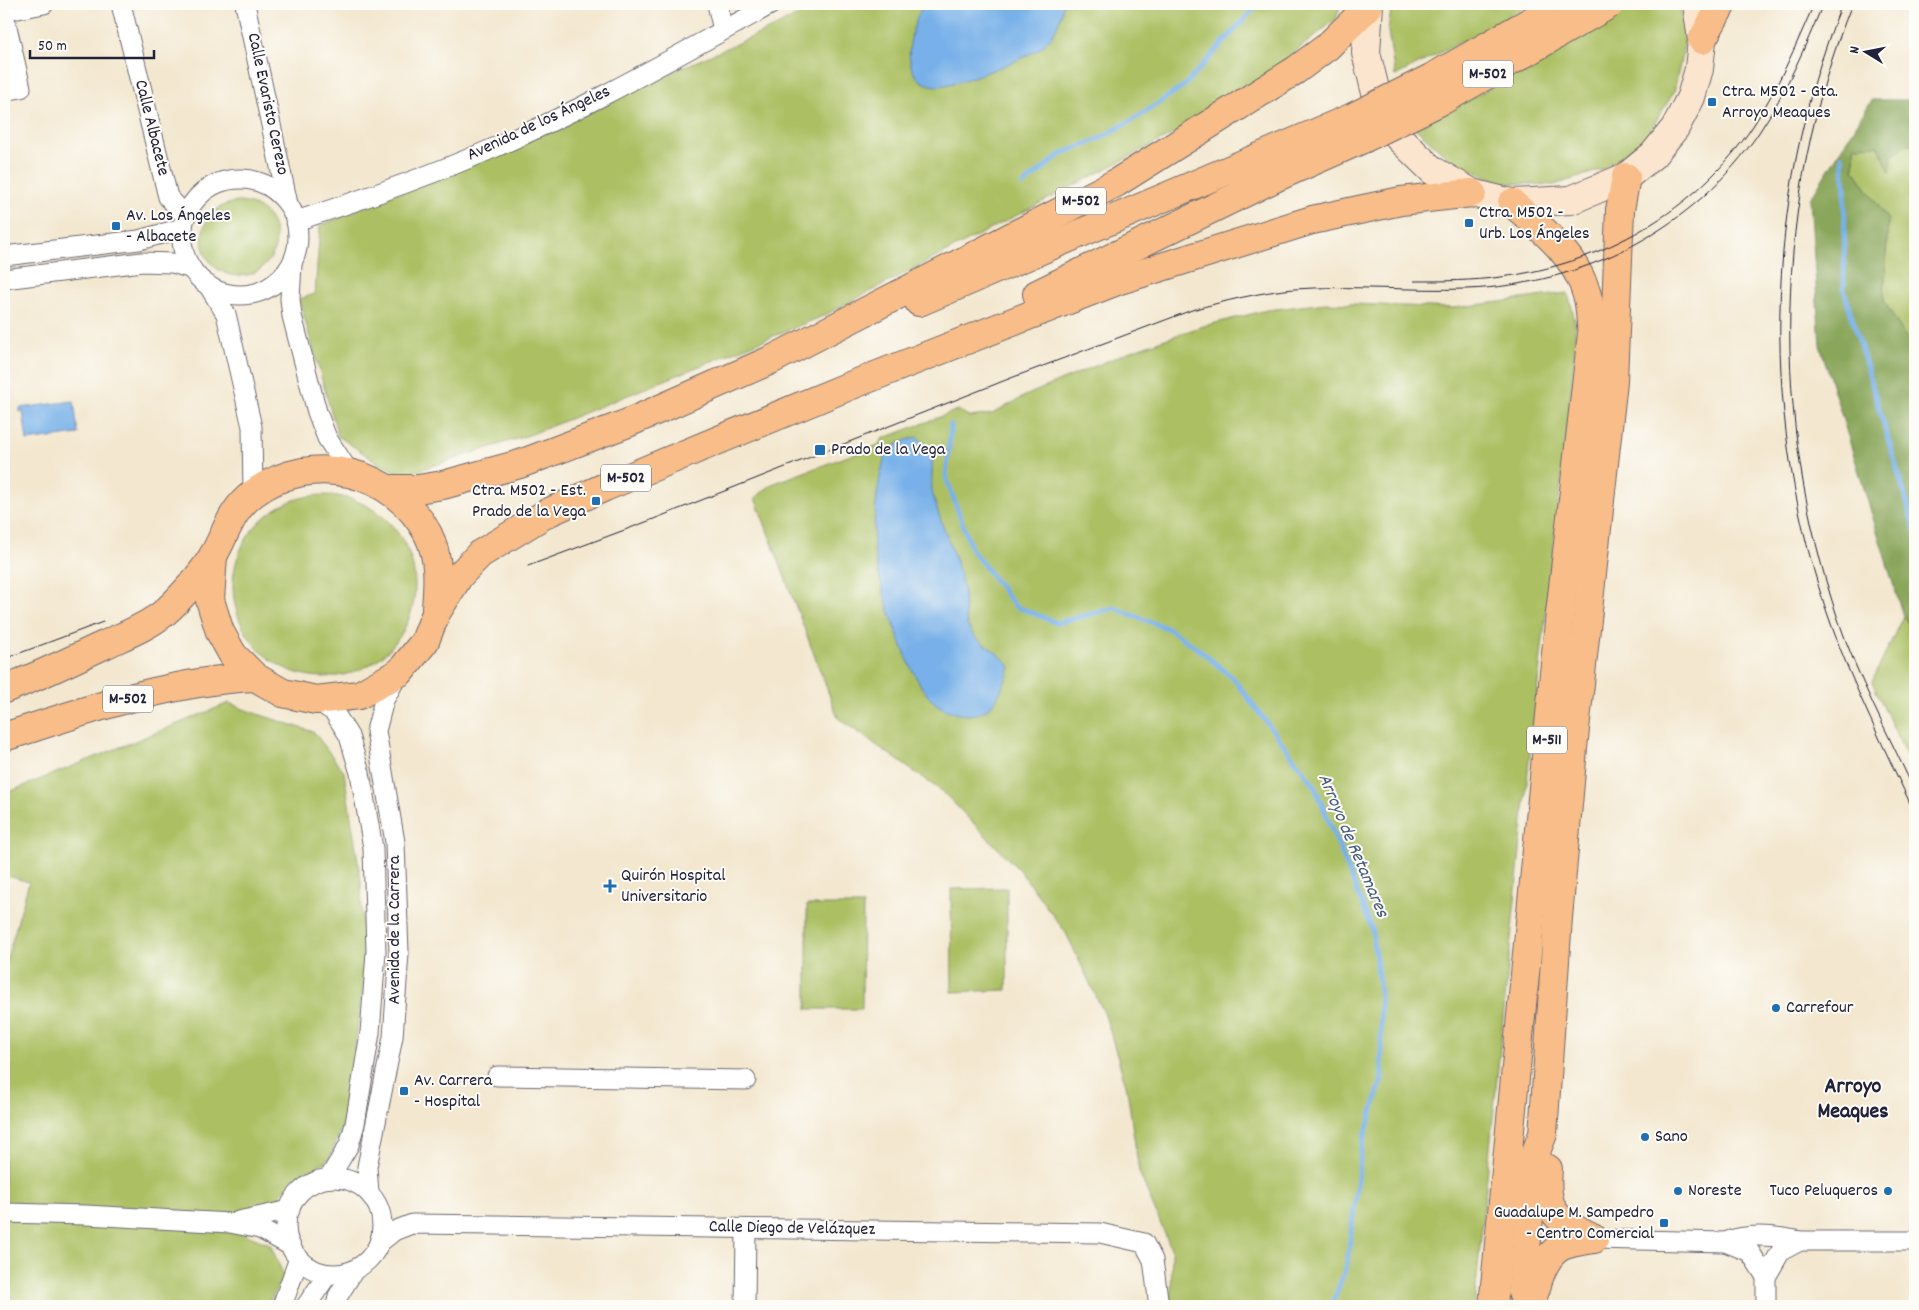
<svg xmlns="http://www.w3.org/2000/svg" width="1919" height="1310" viewBox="0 0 1919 1310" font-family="Dekko,sans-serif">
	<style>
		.green { fill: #acc064; stroke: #677150 }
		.forest { fill: #89a65a; stroke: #56644a }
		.water { fill: #78b1e9; stroke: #4d6a92 }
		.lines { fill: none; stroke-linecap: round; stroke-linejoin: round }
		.stream { stroke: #78b1e9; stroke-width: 5 }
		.street-casing { stroke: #6b676f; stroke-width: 21 }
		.secondary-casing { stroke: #6b676f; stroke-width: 30 }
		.highway-casing { stroke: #6b676f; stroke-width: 30 }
		.street { stroke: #fff; stroke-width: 19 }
		.secondary { stroke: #fce5cf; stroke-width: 28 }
		.highway { stroke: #f8bd88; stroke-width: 28 }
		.tram { stroke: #22223b; stroke-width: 1 }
		.highway-bridge-casing { stroke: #6b676f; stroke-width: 30; stroke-linecap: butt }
		.highway-bridge { stroke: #f8bd88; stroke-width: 28 }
		.poi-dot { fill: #1f6fb2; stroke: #fdfcf7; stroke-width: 2 }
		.labels { text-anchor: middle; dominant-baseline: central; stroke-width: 4; stroke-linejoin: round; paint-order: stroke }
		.shield { fill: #fdfcf7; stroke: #646373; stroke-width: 1 }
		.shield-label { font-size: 16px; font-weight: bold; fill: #22223b }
		.poi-label { font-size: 18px; fill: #22223b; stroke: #fdfcf7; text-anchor: start }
		.street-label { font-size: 18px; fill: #22223b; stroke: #fdfcf7 }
		.water-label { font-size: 19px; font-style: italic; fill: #445b81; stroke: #fdfcf7 }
		.district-label { font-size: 22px; font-weight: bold; fill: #22223b; stroke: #fdfcf7 }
	</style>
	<rect width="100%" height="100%" fill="#fdfcf7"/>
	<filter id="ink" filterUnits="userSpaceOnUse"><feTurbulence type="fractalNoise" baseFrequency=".02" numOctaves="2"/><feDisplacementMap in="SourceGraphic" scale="10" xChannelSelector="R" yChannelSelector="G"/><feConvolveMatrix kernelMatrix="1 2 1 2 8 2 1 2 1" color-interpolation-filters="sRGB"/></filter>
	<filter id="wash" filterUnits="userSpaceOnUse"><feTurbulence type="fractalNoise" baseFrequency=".0096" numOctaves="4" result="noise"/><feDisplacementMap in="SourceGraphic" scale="20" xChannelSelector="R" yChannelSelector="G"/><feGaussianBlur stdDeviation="1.12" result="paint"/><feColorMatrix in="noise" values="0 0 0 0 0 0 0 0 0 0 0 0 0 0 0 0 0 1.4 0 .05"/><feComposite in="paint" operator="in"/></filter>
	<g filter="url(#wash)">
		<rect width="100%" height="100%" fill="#f3e7cf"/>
		<g class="green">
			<polygon points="817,4 1341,4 1336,19 1231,104 823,316 532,434 404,475 378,463 338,436 299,299 315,294 320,226 777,26"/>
			<polygon points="1392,4 1529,4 1496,24 1395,76 1388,31"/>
			<polygon points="1630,4 1680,4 1685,41 1674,92 1646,137 1604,169 1554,185 1502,183 1454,163 1415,128 1547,58"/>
			<polygon points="1915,143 1915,362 1911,346 1884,301 1888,220 1854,170 1854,146 1878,145 1890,171 1891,155 1906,145"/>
			<circle cx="239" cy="239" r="37"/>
			<path d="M 1567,293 C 1580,322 1574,354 1572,385 L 1528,771 L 1474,1306 L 1171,1306 L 1172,1251 L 1139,1172 L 1127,1089 L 1105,1015 L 1066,933 L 1020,871 L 943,792 L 838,718 L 755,498 L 772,484 L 878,445 L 882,439 L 958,410 L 970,417 L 992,414 L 1027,395 L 1128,352 L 1200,327 L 1267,310 L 1326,303 L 1454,308 Z"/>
			<circle cx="324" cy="586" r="91"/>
			<polygon points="1903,616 1915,632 1915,774 1872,682"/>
			<polygon points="229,703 251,712 314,732 344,772 361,881 364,978 346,1116 330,1158 289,1185 274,1203 235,1213 246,1235 270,1244 284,1276 267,1306 4,1306 4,969 29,882 4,875 4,794"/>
			<polygon points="1007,888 1007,990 952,992 951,889"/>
			<polygon points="807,905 863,905 862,1009 807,1009"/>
		</g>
		<polygon class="forest" points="1915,65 1915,143 1906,145 1892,155 1890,172 1878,145 1854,146 1854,170 1888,220 1884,301 1911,346 1915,362 1915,632 1903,616 1820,345 1810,199 1872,100 1909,100"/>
		<g class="water">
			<path d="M 924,4 L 1063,4 C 1061,21 1055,35 1042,47 C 1031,57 950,88 936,86 C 895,81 910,27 924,4 Z"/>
			<polygon points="74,401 78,434 27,441 23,411 20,412 20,408"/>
			<path d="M 917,437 C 943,455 926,474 934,499 C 942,528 957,557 963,587 C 966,601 962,619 971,632 C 978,643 1000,651 1010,667 C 1001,694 992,720 959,714 C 947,711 938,707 930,698 C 907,674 878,583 874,550 C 872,532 878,472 886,456 C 891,445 905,440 917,437 Z"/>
		</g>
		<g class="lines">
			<g class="stream">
				<polyline points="1842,156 1845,187 1844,290 1915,530"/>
				<polyline points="1023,185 1061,154 1101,138 1141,115 1185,85 1258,4"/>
				<polyline points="951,425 946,477 972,550 1015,606 1057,623 1114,608 1169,629 1197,648 1233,678 1314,785 1372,929 1380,991 1382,1079 1362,1145 1347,1264 1332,1306"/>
			</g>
		</g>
	</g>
	<g filter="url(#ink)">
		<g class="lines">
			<defs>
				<g id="street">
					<polyline points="5,4 18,9 44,4"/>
					<polyline points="121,4 168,197 186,216"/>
					<polyline points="245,4 288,204"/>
					<polyline points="717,4 723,30"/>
					<polyline points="4,91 21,88 5,18 8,6"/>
					<circle cx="240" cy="237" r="58"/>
					<path d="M 296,221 C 364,199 430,176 496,147 C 591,106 681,53 772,4"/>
					<polyline points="4,256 139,240 183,228"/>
					<polyline points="292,264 290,299 292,316 317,412 327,438 349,472"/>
					<polyline points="4,279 142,262 172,263 192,269"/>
					<polyline points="208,285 226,314 252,427 253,494"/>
					<polyline points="316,700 334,712 349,736 360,773 373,848 376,952 370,1033 355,1124 349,1145 329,1178"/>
					<polyline points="497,1076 746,1080"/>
					<circle cx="334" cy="1226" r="48"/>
					<polyline points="369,1192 367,1167 393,1037 399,953 395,842 376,731 384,700 399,673"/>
					<polyline points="4,1213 86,1215 230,1223 260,1229 291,1246"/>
					<polyline points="238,1221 290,1210"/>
					<path d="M 1594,1239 L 1725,1242 C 1747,1233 1777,1236 1800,1241 L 1915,1241"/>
					<polyline points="1725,1242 1750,1252 1766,1277"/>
					<polyline points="379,1243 394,1231 412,1224 1100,1233 1144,1243 1153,1260 1159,1306"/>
					<polyline points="282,1306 299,1258"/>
					<polyline points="306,1306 328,1274"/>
					<polyline points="336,1306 338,1296 354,1270"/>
					<polyline points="745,1306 746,1229"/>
					<polyline points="1766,1306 1766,1277 1781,1251 1800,1241"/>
				</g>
				<polyline id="secondary" points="1369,4 1366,53 1377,97 1399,138 1432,170 1472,193 1512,203 1571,200 1626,177 1653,155 1675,128 1691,97 1699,69 1702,40 1697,4"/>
				<g id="highway">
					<polyline points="1702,40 1722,4"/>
					<polyline points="1037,294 1277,177 1363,139"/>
					<polyline points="919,302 1353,117"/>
					<polyline points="389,489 418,489 443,485 520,464 628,423 771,360 1116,183 1296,70 1327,47 1368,7"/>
					<polyline points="213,556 210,600 220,632 233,655 255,677 283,693 316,700 359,695 400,672 425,641 436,613 459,576 480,554 547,513 605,487 847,387 1117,281 1312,220 1401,201 1472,193"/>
					<path d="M 4,689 C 38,677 71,660 104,645 C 123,636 147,627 164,613 C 180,599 203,573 213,556 C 227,532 230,511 254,493 C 313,450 394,470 428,534 C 440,558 438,583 436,608"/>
					<path d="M 4,737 C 85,711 168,681 255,677"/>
					<path d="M 1548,1169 C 1544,1214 1557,1220 1594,1239"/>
					<path d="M 1530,1300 C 1537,1292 1536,1285 1540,1275 C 1552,1244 1565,1243 1594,1239"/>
					<path d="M 1493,1306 L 1559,622 L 1592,333 C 1590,321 1591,307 1587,295 C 1576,255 1542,229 1512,203"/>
					<polyline points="1527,1306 1522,1292 1535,1154 1543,1134 1558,918 1573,748 1613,381 1620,210 1626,177"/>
				</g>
			</defs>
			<use href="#street" class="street-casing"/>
			<use href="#secondary" class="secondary-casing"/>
			<use href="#highway" class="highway-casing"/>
			<use href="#street" class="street"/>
			<use href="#secondary" class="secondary"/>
			<use href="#highway" class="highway"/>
			<g class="tram">
				<path d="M 1842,4 C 1762,201 1760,425 1831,624 C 1854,689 1886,751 1915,814"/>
				<path d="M 1852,4 C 1773,202 1770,418 1838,619 C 1858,679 1889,735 1915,792"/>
				<path d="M 1414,281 C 1443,281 1472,281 1501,277 C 1602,264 1697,211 1753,126 C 1778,88 1796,45 1814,4"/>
				<path d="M 528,566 L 646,522 L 1011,378 L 1192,310 C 1225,301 1260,292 1294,289 C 1352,285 1410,291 1467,289 C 1584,285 1695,229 1760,131 C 1786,92 1805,47 1823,4"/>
				<polyline points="4,659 103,622"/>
			</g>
			<defs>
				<g id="highway-bridge">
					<polyline points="1353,117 1433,77 1561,4"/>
					<polyline points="1363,139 1443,100 1610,4"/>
				</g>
			</defs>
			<use href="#highway-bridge" class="highway-bridge-casing"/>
			<use href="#highway-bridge" class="highway-bridge"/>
		</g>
	</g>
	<g class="poi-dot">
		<rect x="1707" y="97" width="10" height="10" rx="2.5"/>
		<rect x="1464" y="218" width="10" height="10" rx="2.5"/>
		<rect x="111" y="221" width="10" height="10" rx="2.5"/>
		<rect x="814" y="444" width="12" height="12" rx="2.5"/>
		<rect x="591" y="496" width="10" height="10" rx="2.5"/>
		<path d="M607.5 878.5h5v5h5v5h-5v5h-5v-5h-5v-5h5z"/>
		<circle cx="1776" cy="1008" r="5"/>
		<rect x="399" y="1086" width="10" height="10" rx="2.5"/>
		<circle cx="1645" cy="1137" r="5"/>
		<circle cx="1678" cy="1191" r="5"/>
		<circle cx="1888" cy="1191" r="5"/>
		<rect x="1659" y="1218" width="10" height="10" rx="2.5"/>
	</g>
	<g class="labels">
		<g class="shield">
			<rect x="1463" y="60.5" width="50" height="27" rx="4"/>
			<rect x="1056" y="187.5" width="50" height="27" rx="4"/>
			<rect x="601" y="464.5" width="50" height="27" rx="4"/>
			<rect x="103" y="685.5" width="50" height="27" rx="4"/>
			<rect x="1527" y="726.5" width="40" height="27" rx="4"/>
		</g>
		<g class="shield-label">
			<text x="1488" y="74">M-502</text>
			<text x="1081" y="201">M-502</text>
			<text x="626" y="478">M-502</text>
			<text x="128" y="699">M-502</text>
			<text x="1547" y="740">M-511</text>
		</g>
		<g class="poi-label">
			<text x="1722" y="92">Ctra. M502 - Gta.<tspan x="1722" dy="21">Arroyo Meaques</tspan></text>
			<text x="1479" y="213">Ctra. M502 -<tspan x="1479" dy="21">Urb. Los Ángeles</tspan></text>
			<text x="126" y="216">Av. Los Ángeles<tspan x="126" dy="21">- Albacete</tspan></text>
			<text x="831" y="450">Prado de la Vega</text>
			<text x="586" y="491" text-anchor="end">Ctra. M502 - Est.<tspan x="586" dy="21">Prado de la Vega</tspan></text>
			<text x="621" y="876">Quirón Hospital<tspan x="621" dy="21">Universitario</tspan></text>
			<text x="1786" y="1008">Carrefour</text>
			<text x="414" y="1081">Av. Carrera<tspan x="414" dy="21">- Hospital</tspan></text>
			<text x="1655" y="1137">Sano</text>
			<text x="1688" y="1191">Noreste</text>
			<text x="1878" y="1191" text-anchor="end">Tuco Peluqueros</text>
			<text x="1654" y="1213" text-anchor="end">Guadalupe M. Sampedro<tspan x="1654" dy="21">- Centro Comercial</tspan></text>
		</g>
		<g class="street-label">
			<text transform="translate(267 104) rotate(78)">Calle Evaristo Cerezo</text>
			<text transform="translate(539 124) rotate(-25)">Avenida de los Ángeles</text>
			<text transform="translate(151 128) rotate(76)">Calle Albacete</text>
			<text transform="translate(395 930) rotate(-90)">Avenida de la Carrera</text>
			<text transform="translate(792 1229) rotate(1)">Calle Diego de Velázquez</text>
		</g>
		<g class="water-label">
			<text transform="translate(1352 846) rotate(67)">Arroyo de Retamares</text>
		</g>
		<g class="district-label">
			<text x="1853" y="1087">Arroyo<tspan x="1853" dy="25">Meaques</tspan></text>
		</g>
	</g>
	<rect width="1919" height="1310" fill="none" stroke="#fdfcf7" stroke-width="20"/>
	<g transform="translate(1866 52) rotate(280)" stroke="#fdfcf7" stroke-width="4" paint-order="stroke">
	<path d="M0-4L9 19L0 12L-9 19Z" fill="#22223b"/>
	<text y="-8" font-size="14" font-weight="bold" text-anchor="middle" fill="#22223b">N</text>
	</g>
	<path d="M30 50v8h124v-8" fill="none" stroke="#22223b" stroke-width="2.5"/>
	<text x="38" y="50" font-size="15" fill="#22223b" stroke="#fdfcf7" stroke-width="4" paint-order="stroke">50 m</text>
</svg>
